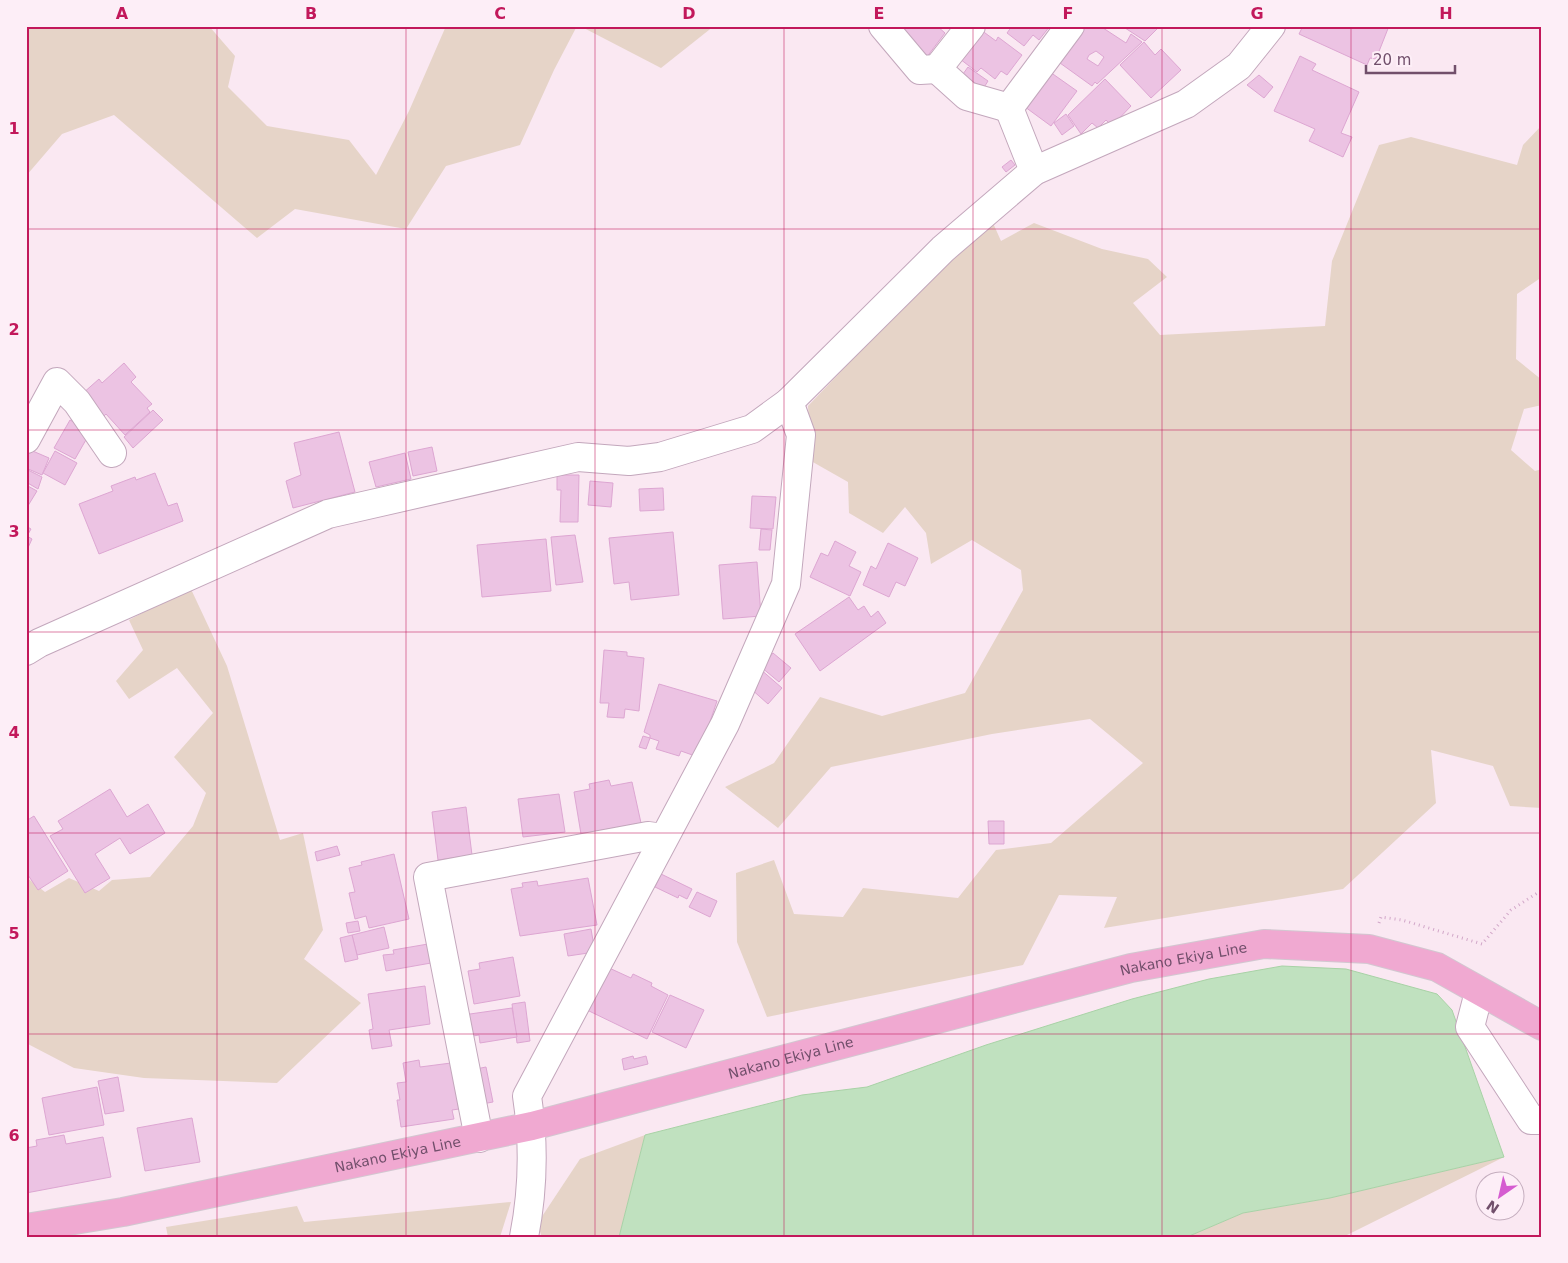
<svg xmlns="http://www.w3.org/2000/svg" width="1568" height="1263" viewBox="0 0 1568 1263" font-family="'DejaVu Sans',sans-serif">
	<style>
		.green { fill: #e6d4c8 }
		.water { fill: #c0e1bf; stroke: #a8d2a6 }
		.building { fill: #ecc3e3; stroke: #dda6d2; fill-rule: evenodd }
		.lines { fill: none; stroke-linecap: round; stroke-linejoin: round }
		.minor-casing { stroke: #c3a7bc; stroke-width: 30 }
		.major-casing { stroke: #d2c7d0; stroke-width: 30 }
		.path { stroke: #d1a6c8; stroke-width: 3; stroke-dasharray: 1 4; stroke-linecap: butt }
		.minor { stroke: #fff; stroke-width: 28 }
		.major { stroke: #f0a9d1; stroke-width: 28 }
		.grid { fill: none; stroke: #c2185b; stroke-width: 1; stroke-opacity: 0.55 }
		.labels { text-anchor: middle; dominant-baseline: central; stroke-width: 4; stroke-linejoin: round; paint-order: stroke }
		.street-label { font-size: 14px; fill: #714f6b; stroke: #fdeef7 }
		.neatline { fill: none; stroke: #c2185b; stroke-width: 2 }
		.grid-label { font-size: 16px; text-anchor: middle; font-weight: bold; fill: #c2185b }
	</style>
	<rect width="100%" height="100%" fill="#fae8f2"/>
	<g class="green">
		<polygon points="26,26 209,26 235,56 228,87 267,126 349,140 376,175 409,111 446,26 577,26 554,70 520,145 446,166 406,229 295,209 257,238 114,115 62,134 26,176"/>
		<polygon points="580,26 714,26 661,68"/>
		<polygon points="1542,125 1542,277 1517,294 1516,359 1542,380 1542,405 1524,409 1511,450 1535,471 1542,469 1542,808 1510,806 1493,766 1431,750 1436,803 1343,889 1104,928 1117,897 1059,895 1023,965 767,1017 737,942 736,873 774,860 794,914 843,917 863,888 958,898 996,850 1051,843 1143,763 1090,719 992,734 831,767 778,828 725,787 774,763 820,697 882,716 965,693 1023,590 1021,570 972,540 931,564 926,533 905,507 883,533 849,513 848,482 811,461 808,406 955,252 993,223 1001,241 1034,223 1102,249 1148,259 1167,277 1133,303 1160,335 1325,326 1332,261 1379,145 1411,137 1517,165 1523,145"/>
		<polygon points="190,587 227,666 280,840 303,833 323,930 304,959 361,1003 277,1083 144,1078 74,1068 26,1043 26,877 45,892 69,878 99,891 112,880 150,877 193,826 206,793 174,757 213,713 177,668 129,699 116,681 143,650 129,620"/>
		<polygon points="645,1135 619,1237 542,1237 537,1224 580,1159"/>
		<polygon points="1504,1157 1343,1237 1187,1237 1243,1213 1330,1198"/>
		<polygon points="511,1202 500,1237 168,1237 166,1227 297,1206 304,1222"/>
	</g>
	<polygon class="water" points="1282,966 1346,969 1437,994 1452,1010 1504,1157 1330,1198 1243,1213 1187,1237 619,1237 645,1135 802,1095 867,1087 986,1045 1132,999 1209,979"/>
	<g class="building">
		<polygon points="879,26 937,26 945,33 923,62"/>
		<polygon points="1012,26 1050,26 1039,40 1033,35 1024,46 1007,33"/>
		<path d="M 1082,26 L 1100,26 L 1126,43 L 1131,34 L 1142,42 L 1097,84 L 1095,82 L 1092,86 L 1060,63 ZM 1096,51 L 1104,57 L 1098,66 L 1087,59 L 1089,55 Z"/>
		<polygon points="1122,26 1160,26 1145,41"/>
		<polygon points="1303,26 1389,26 1376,59 1370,58 1367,65 1299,34"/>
		<polygon points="981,30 996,41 998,37 1022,55 1007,75 1001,71 995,79 981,68 977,72 960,59"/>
		<polygon points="1144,42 1155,55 1161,49 1181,70 1151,98 1120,65"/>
		<polygon points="1300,56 1316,64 1312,70 1359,92 1341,133 1352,137 1343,157 1309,141 1315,129 1274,111"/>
		<polygon points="968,67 988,81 983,89 963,74"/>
		<polygon points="1050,72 1077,91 1051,126 1021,104"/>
		<polygon points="1259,75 1273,87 1264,98 1247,85"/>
		<polygon points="1105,79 1131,106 1112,126 1106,120 1098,128 1092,123 1081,134 1068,115"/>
		<polygon points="1066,114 1074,126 1062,135 1054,123"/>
		<polygon points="1011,160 1015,165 1006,172 1002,167"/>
		<polygon points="124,363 136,377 131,382 152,404 147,408 150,412 125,435 106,414 103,417 82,394 99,379 102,383"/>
		<polygon points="153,410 163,420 133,448 124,437"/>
		<polygon points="70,420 91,431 75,459 54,448"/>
		<polygon points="339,432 355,492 293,508 286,481 301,475 294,443"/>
		<polygon points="432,447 437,471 413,476 408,452"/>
		<polygon points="28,449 49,458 42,475 26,468"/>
		<polygon points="55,451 77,463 65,485 43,473"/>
		<polygon points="405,453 411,479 376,487 369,462"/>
		<polygon points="26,469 42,477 38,489 26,482"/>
		<polygon points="155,473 168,506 177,503 183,521 99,554 79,504 113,491 111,486 135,477 136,480"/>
		<polygon points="557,475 579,475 578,522 560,522 561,490 557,490"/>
		<polygon points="590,481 613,483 611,507 588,505"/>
		<polygon points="26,485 37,491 26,509"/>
		<polygon points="663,488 664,510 640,511 639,489"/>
		<polygon points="752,496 776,497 773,529 750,528"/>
		<polygon points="26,526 31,529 27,536 32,539 26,552"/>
		<polygon points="761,529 772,530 770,550 759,550"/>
		<polygon points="673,532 679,595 631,600 629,582 614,584 609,538"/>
		<polygon points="575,535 583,582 556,585 551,537"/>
		<polygon points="546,539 551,591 482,597 477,545"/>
		<polygon points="835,541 856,552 849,566 861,572 850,596 810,577 821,553 828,556"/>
		<polygon points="888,543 918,558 905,586 896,582 889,597 863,585 871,566 876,569"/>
		<polygon points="757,562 761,616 723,619 719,565"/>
		<polygon points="849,597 858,610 864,606 871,617 878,611 886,623 820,671 795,634"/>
		<polygon points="604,650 627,652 627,656 644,658 639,711 625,709 624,718 607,717 609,703 600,703"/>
		<polygon points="773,653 791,668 779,682 761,667"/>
		<polygon points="759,668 782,688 768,704 750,688"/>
		<polygon points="659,684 717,701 698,757 681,751 679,756 656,749 659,741 650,738 650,735 644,732"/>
		<polygon points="643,736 650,738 646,749 639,747"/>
		<polygon points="609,780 611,786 632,782 641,823 581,834 574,792 590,789 589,784"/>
		<polygon points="110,789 127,817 148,804 165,833 130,854 120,838 95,854 110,878 85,893 50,836 63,829 58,821"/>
		<polygon points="559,794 565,832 523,837 518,799"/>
		<polygon points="466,807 472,855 438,860 432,812"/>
		<polygon points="34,816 68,871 38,890 26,872 26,821"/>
		<polygon points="988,821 1004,821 1004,844 989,844"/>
		<polygon points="337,846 340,855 317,861 315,852"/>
		<polygon points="394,854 409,919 369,928 366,916 355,919 349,893 355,892 349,868 362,865 361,862"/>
		<polygon points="661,874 692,889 687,899 679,895 678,898 655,887"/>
		<polygon points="588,878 597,925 520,936 511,889 523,887 522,883 537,881 538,886"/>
		<polygon points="697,892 717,901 710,917 689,907"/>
		<polygon points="358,921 360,931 348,933 346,923"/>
		<polygon points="384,927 389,948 357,955 352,935"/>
		<polygon points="591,929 595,952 568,956 564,934"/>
		<polygon points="352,935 358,959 345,962 340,938"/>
		<polygon points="428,944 431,963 386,971 383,955 394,954 393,950"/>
		<polygon points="513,957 520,996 474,1004 468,971 480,969 479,963"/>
		<polygon points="607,967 631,978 633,974 652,983 651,986 668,995 647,1039 587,1010"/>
		<polygon points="425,986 430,1024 389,1030 392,1046 372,1049 369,1030 373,1029 368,994"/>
		<polygon points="670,995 704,1010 686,1048 652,1032"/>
		<polygon points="525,1002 530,1041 517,1043 512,1004"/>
		<polygon points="512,1008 517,1037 480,1043 479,1035 467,1037 463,1015"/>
		<polygon points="633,1056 634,1059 646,1056 648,1064 624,1070 622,1059"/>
		<polygon points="419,1060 420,1067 451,1063 459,1109 452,1110 454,1119 401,1127 397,1100 400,1100 397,1083 406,1082 403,1063"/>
		<polygon points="486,1067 493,1102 482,1104 476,1069"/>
		<polygon points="118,1077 124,1111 105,1114 98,1081"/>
		<polygon points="97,1087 104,1125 49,1135 42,1098"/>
		<polygon points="192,1118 200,1162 145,1171 137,1128"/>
		<polygon points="64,1135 66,1144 103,1137 111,1177 26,1193 26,1148 37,1146 36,1140"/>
	</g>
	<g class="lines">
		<defs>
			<g id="minor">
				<polyline points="883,26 920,70 937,69"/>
				<polyline points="971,26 937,69 967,96 1009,108"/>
				<polyline points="1009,108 1070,26"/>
				<polyline points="1009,108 1034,171"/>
				<polyline points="26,439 57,382 77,402 112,453"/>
				<polyline points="26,651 39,643 328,514 578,457 629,461 660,457 752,429 789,402 943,249 1034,171 1186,104 1239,66 1271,26"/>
				<polyline points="1479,992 1470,1027 1531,1120 1542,1120"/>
				<polyline points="479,1138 428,877 648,836 663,838"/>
				<path d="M 524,1237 C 533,1191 534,1142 527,1096 L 725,724 L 786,584 L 801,435 L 789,402"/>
			</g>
			<g id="major">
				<path id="s1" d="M 26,1228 L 123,1212 L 532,1126 L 1131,968 L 1264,944 L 1369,949 L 1437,967 L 1542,1026"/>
			</g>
		</defs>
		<use href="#minor" class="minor-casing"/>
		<use href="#major" class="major-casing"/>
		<polyline class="path" points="1379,923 1381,917 1402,920 1482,944 1511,910 1542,890"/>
		<use href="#minor" class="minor"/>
		<use href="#major" class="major"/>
	</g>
	<path class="grid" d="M 217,26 L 217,1237M 406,26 L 406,1237M 595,26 L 595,1237M 784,26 L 784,1237M 973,26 L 973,1237M 1162,26 L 1162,1237M 1351,26 L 1351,1237M 26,229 L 1542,229M 26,430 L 1542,430M 26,632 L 1542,632M 26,833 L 1542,833M 26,1034 L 1542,1034"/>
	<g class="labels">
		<g class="street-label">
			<text stroke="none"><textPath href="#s1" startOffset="1189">Nakano Ekiya Line</textPath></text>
			<text stroke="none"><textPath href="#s1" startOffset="784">Nakano Ekiya Line</textPath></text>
			<text stroke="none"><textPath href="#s1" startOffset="379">Nakano Ekiya Line</textPath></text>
		</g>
	</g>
	<rect width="1568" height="1263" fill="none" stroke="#fdeef7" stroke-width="55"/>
	<g transform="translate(1500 1196) rotate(214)"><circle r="24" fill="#fdeef7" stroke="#c5aebf"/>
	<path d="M0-4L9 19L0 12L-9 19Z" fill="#d55cd0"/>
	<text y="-8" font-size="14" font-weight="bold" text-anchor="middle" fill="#714f6b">N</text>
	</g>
	<path d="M1366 65v8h89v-8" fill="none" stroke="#714f6b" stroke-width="2.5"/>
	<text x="1373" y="65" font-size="15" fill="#714f6b" stroke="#fdeef7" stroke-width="4" paint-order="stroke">20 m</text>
	<rect x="28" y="28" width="1512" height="1208" class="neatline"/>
	<g class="grid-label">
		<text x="122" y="19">A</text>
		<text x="311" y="19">B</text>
		<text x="500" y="19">C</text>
		<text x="689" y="19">D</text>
		<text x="879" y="19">E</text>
		<text x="1068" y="19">F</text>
		<text x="1257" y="19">G</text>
		<text x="1446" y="19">H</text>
		<text x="14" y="134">1</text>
		<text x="14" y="335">2</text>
		<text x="14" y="537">3</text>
		<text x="14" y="738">4</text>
		<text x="14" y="939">5</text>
		<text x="14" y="1141">6</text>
	</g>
</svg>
